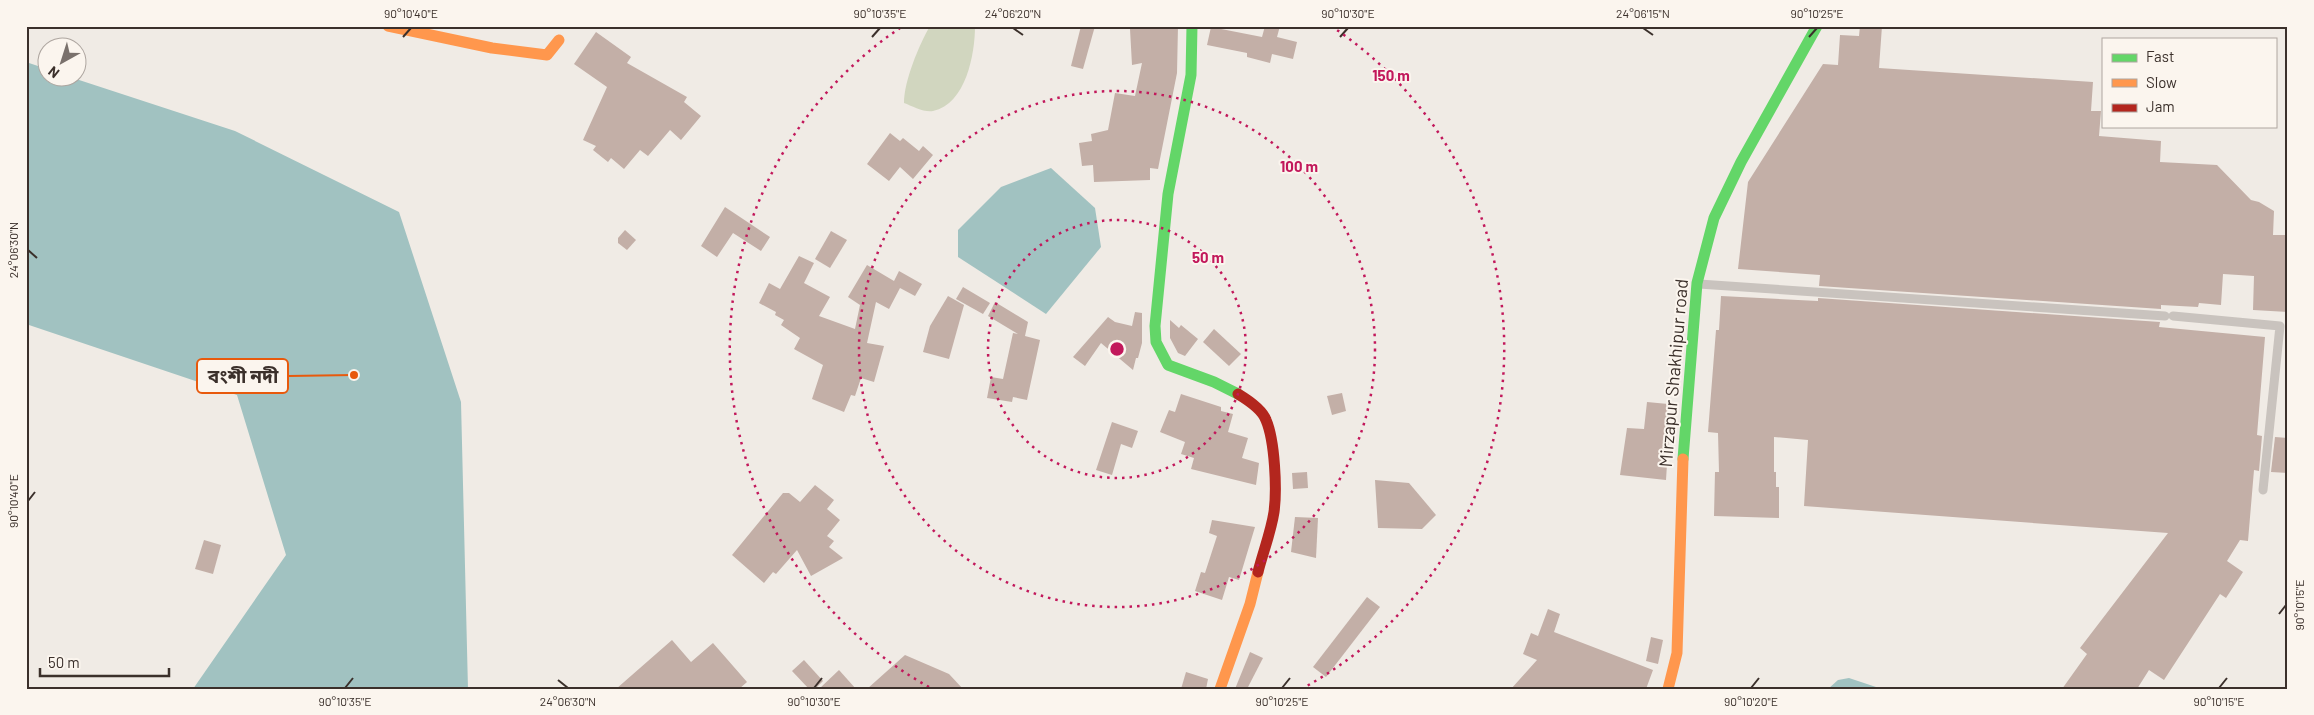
<svg xmlns="http://www.w3.org/2000/svg" width="2314" height="715" viewBox="0 0 2314 715" font-family="Barlow,'Noto Sans Bengali',sans-serif">
	<style>
		.green { fill: #d1d6bf }
		.water { fill: #a1c2c1 }
		.building { fill: #c3afa7 }
		.lines { fill: none; stroke-linecap: round; stroke-linejoin: round }
		.lane { stroke: #c9c3be; stroke-width: 9 }
		.fast { stroke: #63d668; stroke-width: 11 }
		.slow { stroke: #ff974d; stroke-width: 11 }
		.jam { stroke: #b3261e; stroke-width: 11 }
		.ticks { fill: none; stroke: #3b302b; stroke-width: 2 }
		.ring { fill: none; stroke: #c2185b; stroke-width: 2.5; stroke-dasharray: 2.5 5 }
		.labels { text-anchor: middle; dominant-baseline: central; stroke-width: 4; stroke-linejoin: round; paint-order: stroke }
		.street-label { font-size: 18px; fill: #3b302b; stroke: #fbf5ee }
		.centre { fill: #c2185b; stroke: #fbf5ee; stroke-width: 2.5 }
		.ring-label { font-size: 15px; text-anchor: middle; font-weight: bold; fill: #c2185b; stroke: #fbf5ee; stroke-width: 4; stroke-linejoin: round; paint-order: stroke }
		.leader { fill: none; stroke: #e8590c; stroke-width: 2 }
		.callout-dot { fill: #e8590c; stroke: #fbf5ee; stroke-width: 2 }
		.callout { fill: #fbf5ee; stroke: #e8590c; stroke-width: 2 }
		.callout-label { font-size: 19px; text-anchor: middle; font-weight: bold; fill: #3b302b }
		.neatline { fill: none; stroke: #3b302b; stroke-width: 2 }
		.ticks-label { font-size: 12px; text-anchor: middle; fill: #3b302b }
	</style>
	<rect width="100%" height="100%" fill="#f0ebe5"/>
	<path class="green" d="M 930,26 L 975,26 C 975,54 966,104 933,111 C 925,113 912,106 904,103 C 904,81 919,45 930,26 Z"/>
	<g class="water">
		<polygon points="26,62 47,69 48,78 73,78 235,131 399,212 461,402 468,689 193,689 286,555 237,395 26,324"/>
		<polygon points="1051,168 1095,208 1101,247 1046,314 958,257 958,230 1001,187"/>
		<polygon points="1849,678 1882,689 1828,689 1838,680"/>
	</g>
	<g class="building">
		<polygon points="1081,26 1095,26 1083,69 1071,66"/>
		<polygon points="1178,26 1177,73 1158,169 1150,168 1150,180 1094,182 1093,165 1082,166 1079,143 1092,141 1091,134 1108,130 1115,93 1135,96 1142,63 1132,65 1130,29"/>
		<polygon points="1265,26 1280,26 1277,37 1297,42 1293,59 1272,54 1270,63 1247,57 1247,53 1207,45 1211,27 1262,37"/>
		<polygon points="1860,26 1882,26 1879,68 2093,82 2091,111 2101,111 2099,136 2161,141 2160,162 2217,165 2251,200 2259,202 2274,211 2273,235 2288,235 2288,312 2253,310 2254,276 2223,274 2221,305 2199,303 2198,307 2161,305 2161,309 1819,286 1820,275 1738,269 1748,182 1823,64 1838,65 1840,35 1859,36"/>
		<polygon points="596,32 631,57 627,63 687,97 684,102 701,116 681,140 670,130 648,156 640,150 624,169 611,158 608,162 593,150 596,146 583,140 607,87 574,64"/>
		<polygon points="890,133 900,141 903,138 919,151 923,146 933,155 913,179 900,167 889,181 867,164"/>
		<polygon points="725,207 770,237 761,251 733,233 717,257 701,246"/>
		<polygon points="625,230 636,240 627,250 618,243 618,238"/>
		<polygon points="831,231 847,240 830,268 815,259"/>
		<polygon points="799,256 814,263 804,283 830,297 819,316 855,329 860,305 848,297 867,265 894,281 899,271 922,284 915,296 900,288 889,309 876,302 867,343 884,346 874,382 861,378 855,396 851,395 844,412 812,399 823,365 794,349 800,338 781,325 784,320 775,315 776,312 759,303 769,283 780,289"/>
		<polygon points="963,287 990,303 983,314 956,299"/>
		<polygon points="948,296 964,305 949,359 923,352 930,326"/>
		<polygon points="1721,296 1818,301 1818,298 2160,322 2159,327 2265,337 2257,435 2262,436 2259,471 2254,470 2248,541 2240,540 2227,561 2243,572 2226,598 2220,594 2164,680 2149,670 2137,689 2062,689 2087,654 2080,648 2168,533 1804,506 1808,440 1774,437 1774,472 1776,472 1776,487 1779,487 1779,518 1714,516 1715,472 1719,472 1718,433 1708,432 1716,330 1719,330"/>
		<polygon points="995,302 1028,322 1025,336 1040,340 1027,400 1013,397 1012,402 987,398 991,377 1003,379 1013,333 1018,334 988,316"/>
		<polygon points="1135,312 1142,313 1142,343 1138,358 1136,358 1133,370 1101,343 1085,366 1073,357 1108,317 1115,322 1132,326"/>
		<polygon points="1170,320 1179,328 1181,325 1198,339 1185,356 1178,353 1170,338"/>
		<polygon points="1214,329 1241,354 1229,366 1203,342"/>
		<polygon points="1342,393 1346,411 1332,415 1327,396"/>
		<polygon points="1181,394 1221,407 1221,411 1233,414 1228,432 1248,438 1242,458 1259,463 1256,485 1191,469 1194,458 1181,454 1185,442 1160,432 1169,410 1175,412"/>
		<polygon points="1647,402 1668,404 1665,431 1669,432 1666,480 1620,475 1627,428 1644,429"/>
		<polygon points="1112,422 1138,431 1132,448 1121,444 1112,475 1096,470"/>
		<polygon points="2275,437 2288,438 2288,473 2271,472"/>
		<polygon points="1307,472 1308,488 1293,489 1292,473"/>
		<polygon points="1375,480 1409,483 1436,515 1422,529 1378,528"/>
		<polygon points="815,485 834,500 827,509 840,520 827,536 834,541 829,547 843,558 811,576 797,550 776,574 773,572 764,583 732,555 783,493 789,493 800,502"/>
		<polygon points="1295,517 1318,518 1316,558 1291,552"/>
		<polygon points="1212,520 1255,527 1239,580 1229,577 1222,600 1195,591 1201,572 1205,573 1217,536 1209,533"/>
		<polygon points="204,540 221,545 213,574 195,569"/>
		<polygon points="1367,597 1380,607 1326,677 1313,667"/>
		<polygon points="1548,609 1560,614 1554,632 1653,670 1646,689 1511,689 1537,660 1523,654 1531,633 1538,636"/>
		<polygon points="1651,637 1663,640 1658,664 1646,661"/>
		<polygon points="672,640 691,662 713,643 747,682 739,689 616,689"/>
		<polygon points="1250,652 1263,658 1247,689 1235,689"/>
		<polygon points="905,655 949,674 963,689 867,689"/>
		<polygon points="804,660 823,681 815,689 809,689 792,671"/>
		<polygon points="839,670 856,689 819,689"/>
		<polygon points="1186,672 1208,679 1206,689 1181,689"/>
	</g>
	<g class="lines">
		<g class="lane">
			<polyline points="1699,284 2165,316"/>
			<polyline points="2173,316 2280,326 2263,490"/>
		</g>
		<g class="fast">
			<polyline points="1192,26 1191,75 1168,194 1155,326 1156,342 1168,365 1214,382 1238,394"/>
			<polyline points="1683,459 1697,283 1714,218 1741,162 1817,26"/>
		</g>
		<g class="slow">
			<polyline points="388,26 492,48 547,55 559,40"/>
			<polyline points="1220,689 1250,604 1258,572"/>
			<polyline points="1668,689 1677,653 1683,459"/>
		</g>
		<path class="jam" d="M 1238,394 C 1248,400 1262,409 1266,420 C 1275,441 1277,490 1274,512 C 1271,532 1263,552 1258,572"/>
	</g>
	<path class="ticks" d="M 1013,28 L 1023,35M 1643,28 L 1653,35M 403,37 L 411,28M 872,37 L 880,28M 1340,37 L 1348,28M 1809,37 L 1817,28M 28,250 L 37,258M 28,501 L 35,492M 2279,614 L 2286,605M 558,680 L 568,688M 345,688 L 353,678M 814,688 L 822,678M 1282,688 L 1290,678M 1751,688 L 1759,678M 2219,688 L 2227,678"/>
	<g class="ring">
		<circle cx="1117" cy="349" r="129"/>
		<circle cx="1117" cy="349" r="258"/>
		<path d="M929 687A387 387 0 0 1 903 26M1331 26A387 387 0 0 1 1305 687"/>
	</g>
	<g class="labels">
		<g class="street-label">
			<text transform="translate(1673 373) rotate(-85)">Mirzapur Shakhipur road</text>
		</g>
	</g>
	<circle cx="1117" cy="349" r="8" class="centre"/>
	<g class="ring-label">
		<text x="1391" y="81">150 m</text>
		<text x="1299" y="172">100 m</text>
		<text x="1208" y="263">50 m</text>
	</g>
	<path class="leader" d="M354 375L288 376"/>
	<circle class="callout-dot" cx="354" cy="375" r="5"/>
	<rect class="callout" x="197" y="359" width="91" height="34" rx="5"/>
	<g class="callout-label">
		<text x="243" y="383">বংশী নদী</text>
	</g>
	<rect width="2314" height="715" fill="none" stroke="#fbf5ee" stroke-width="55"/>
	<rect x="2102" y="38" width="175" height="90" fill="#fbf5ee" stroke="#aea6a0"/>
	<rect x="2112" y="54" width="25" height="8" fill="#63d668" stroke="#aea6a0"/>
	<text x="2146" y="62" font-size="15" fill="#3b302b">Fast</text>
	<rect x="2112" y="79" width="25" height="8" fill="#ff974d" stroke="#aea6a0"/>
	<text x="2146" y="88" font-size="15" fill="#3b302b">Slow</text>
	<rect x="2112" y="104" width="25" height="8" fill="#b3261e" stroke="#aea6a0"/>
	<text x="2146" y="112" font-size="15" fill="#3b302b">Jam</text>
	<g transform="translate(62 62) rotate(219)"><circle r="24" fill="#fbf5ee" stroke="#aea6a0"/>
	<path d="M0-4L9 19L0 12L-9 19Z" fill="#7a716c"/>
	<text y="-8" font-size="14" font-weight="bold" text-anchor="middle" fill="#3b302b">N</text>
	</g>
	<path d="M40 668v8h129v-8" fill="none" stroke="#3b302b" stroke-width="2.5"/>
	<text x="48" y="668" font-size="15" fill="#3b302b" stroke="#fbf5ee" stroke-width="4" paint-order="stroke">50 m</text>
	<rect x="28" y="28" width="2258" height="660" class="neatline"/>
	<g class="ticks-label">
		<text x="411" y="18">90°10'40"E</text>
		<text x="880" y="18">90°10'35"E</text>
		<text x="1013" y="18">24°06'20"N</text>
		<text x="1348" y="18">90°10'30"E</text>
		<text x="1643" y="18">24°06'15"N</text>
		<text x="1817" y="18">90°10'25"E</text>
		<text transform="translate(14 250) rotate(-90)" y="4">24°06'30"N</text>
		<text transform="translate(14 501) rotate(-90)" y="4">90°10'40"E</text>
		<text transform="translate(2300 605) rotate(-90)" y="4">90°10'15"E</text>
		<text x="345" y="706">90°10'35"E</text>
		<text x="568" y="706">24°06'30"N</text>
		<text x="814" y="706">90°10'30"E</text>
		<text x="1282" y="706">90°10'25"E</text>
		<text x="1751" y="706">90°10'20"E</text>
		<text x="2219" y="706">90°10'15"E</text>
	</g>
</svg>
